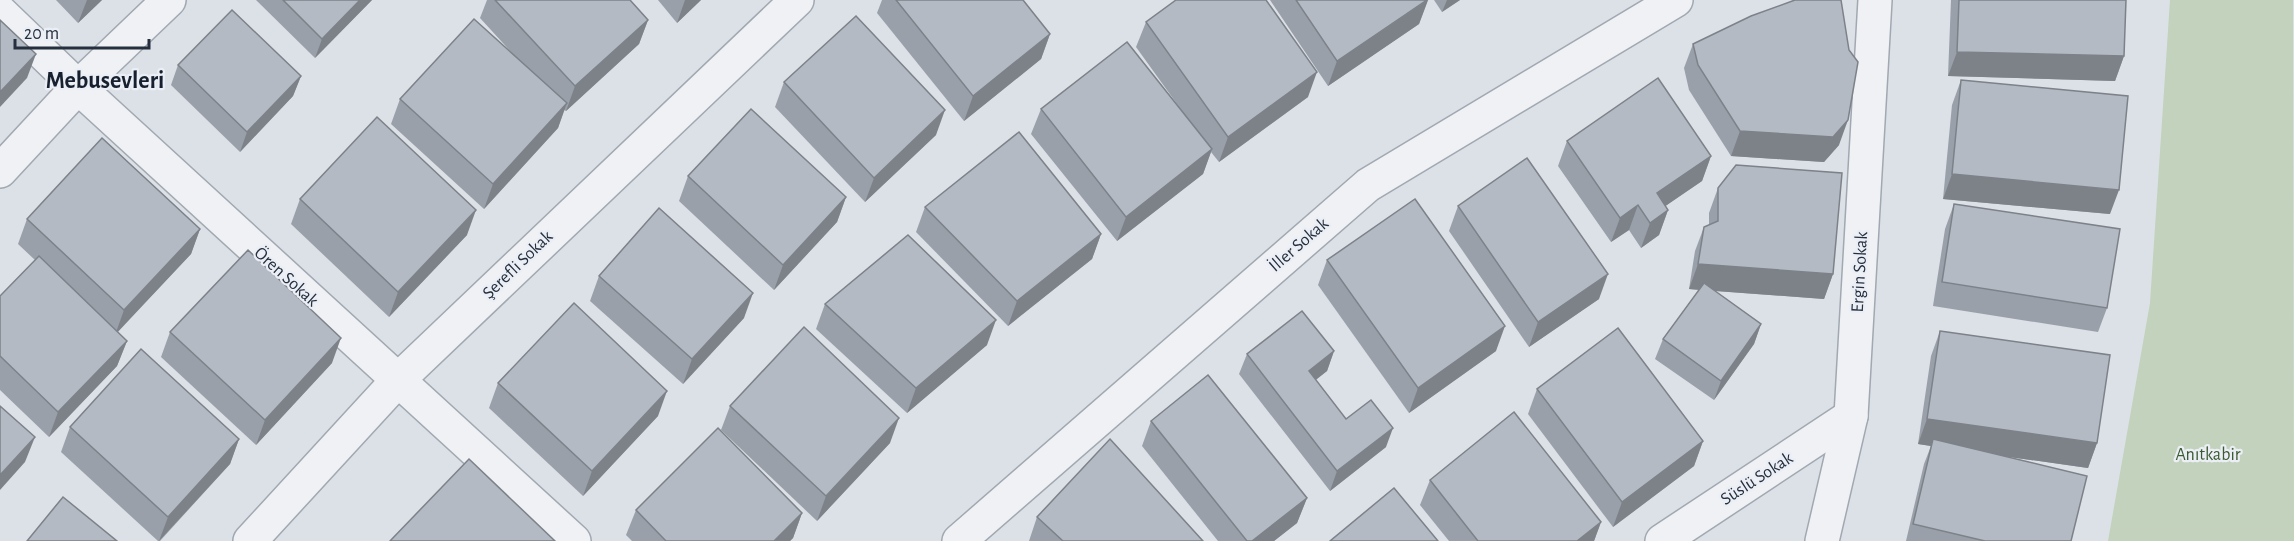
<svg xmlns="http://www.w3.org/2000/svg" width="2294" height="541" viewBox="0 0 2294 541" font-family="'Alegreya Sans',sans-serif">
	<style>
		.green { fill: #c2d2bc }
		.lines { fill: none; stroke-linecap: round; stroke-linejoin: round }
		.street-casing { stroke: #a1a8b1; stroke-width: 36 }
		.street { stroke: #eff1f5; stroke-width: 33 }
		.wall { fill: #9aa0a9 }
		.shaded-wall { fill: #7d8289 }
		.building { fill: #b3bac4; stroke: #7d8289; stroke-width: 1.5 }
		.labels { text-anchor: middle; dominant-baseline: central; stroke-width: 4.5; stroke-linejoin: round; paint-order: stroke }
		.street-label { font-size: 18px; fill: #252f3e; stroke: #ebeff5 }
		.park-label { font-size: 18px; fill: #3a5b31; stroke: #ebeff5 }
		.district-label { font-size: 24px; font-weight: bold; fill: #17202f; stroke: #ebeff5 }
	</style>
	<rect width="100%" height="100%" fill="#dce1e7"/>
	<polygon class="green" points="2170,0 2293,0 2294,541 2108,541 2150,303"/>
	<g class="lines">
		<defs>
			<g id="street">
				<polyline points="0,12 78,87 574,541"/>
				<polyline points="0,171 78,87 169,0"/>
				<polyline points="250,541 398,380 797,0"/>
				<polyline points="959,541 1368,185 1676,0"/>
				<polyline points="1662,541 1851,416"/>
				<polyline points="1822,541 1851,416 1875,0"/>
			</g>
		</defs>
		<use href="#street" class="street-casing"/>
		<use href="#street" class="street"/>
	</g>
	<g class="wall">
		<polygon points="56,0 102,0 78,23"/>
		<polygon points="256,0 372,0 315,58"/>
		<polygon points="487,0 630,0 648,20 639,44 566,111 564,110 558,128 484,209 391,124 400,99 512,53 480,18"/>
		<polygon points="658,0 701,0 677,23"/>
		<polygon points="882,0 1023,0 1050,34 1041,59 964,121 877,13"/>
		<polygon points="1270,0 1428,0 1419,24 1328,86"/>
		<polygon points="1434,0 1460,0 1442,12"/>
		<polygon points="1951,0 2126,0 2124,56 2115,81 1948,76"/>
		<polygon points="1146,22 1308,97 1219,162 1211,152 1203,174 1117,241 1031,134 1041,109 1182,111 1136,47"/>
		<polygon points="1693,44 1839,145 1824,162 1731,156 1689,90 1684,68"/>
		<polygon points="178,65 301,76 293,96 240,152 171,85"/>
		<polygon points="1961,80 2110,214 1943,199 1952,105"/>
		<polygon points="784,82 936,135 865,202 775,107"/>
		<polygon points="1567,141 1711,156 1702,181 1665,206 1668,210 1659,235 1641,248 1629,230 1611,242 1558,166"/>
		<polygon points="688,176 846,197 837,222 774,290 679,201"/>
		<polygon points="1718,188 1833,274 1824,299 1715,291 1761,324 1754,344 1714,400 1655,359 1663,339 1699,290 1689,289 1695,251 1704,227 1709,225 1709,213"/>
		<polygon points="300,199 467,235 389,317 291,224"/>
		<polygon points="1954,204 2107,308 2098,332 1933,306 1945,229"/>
		<polygon points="1458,206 1599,299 1529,347 1449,231"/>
		<polygon points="925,207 1101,234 1092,259 1008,326 916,232"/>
		<polygon points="27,219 200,229 191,254 117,332 127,341 117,366 49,437 0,390 0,296 35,260 18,244"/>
		<polygon points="1327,260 1496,351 1409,413 1318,285"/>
		<polygon points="599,276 744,318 683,384 590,301"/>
		<polygon points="825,304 987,345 907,413 816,329"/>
		<polygon points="1940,331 2097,443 2088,468 2003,456 2071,541 1906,541 1924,464 1931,446 1918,444 1931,356"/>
		<polygon points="170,332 332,363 256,445 161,357"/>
		<polygon points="1334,351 1327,371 1315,380 1346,419 1386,447 1330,491 1239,374 1247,354"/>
		<polygon points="498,383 658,416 583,496 489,408"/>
		<polygon points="1537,389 1703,441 1694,466 1613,527 1528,414"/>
		<polygon points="730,406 890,443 817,521 721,430"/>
		<polygon points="1151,421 1307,498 1297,523 1274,541 1218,541 1142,446"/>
		<polygon points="70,427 239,439 230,464 160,541 158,541 61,452"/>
		<polygon points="1430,480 1601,522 1594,541 1449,541 1420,505"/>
		<polygon points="636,510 802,513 793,538 790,541 632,541 626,535"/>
		<polygon points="1037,517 1203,541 1029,541"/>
	</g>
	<g class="shaded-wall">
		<polygon points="87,0 102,0 78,23"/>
		<polygon points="360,0 372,0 315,58 322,39"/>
		<polygon points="685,0 701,0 677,23"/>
		<polygon points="1428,0 1419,24 1328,86 1337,61"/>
		<polygon points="1447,0 1460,0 1442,12"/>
		<polygon points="648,20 639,44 566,111 575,86"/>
		<polygon points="1050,34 1041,59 964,121 973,96"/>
		<polygon points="1957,52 2124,56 2115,81 1948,76"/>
		<polygon points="36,54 27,78 0,107 0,92"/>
		<polygon points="1317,72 1308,97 1219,162 1228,137"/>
		<polygon points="301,76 293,96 240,152 247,132"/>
		<polygon points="567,103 558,128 484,209 493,184"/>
		<polygon points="945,110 936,135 865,202 874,178"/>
		<polygon points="1848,120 1839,145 1824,162 1731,156 1740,131"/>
		<polygon points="1212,149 1203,174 1117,241 1126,217"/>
		<polygon points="1711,156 1702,181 1648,218 1657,193"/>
		<polygon points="1952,174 2119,190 2110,214 1943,199"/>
		<polygon points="846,197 837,222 774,290 783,265"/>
		<polygon points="1638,205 1629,230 1611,242 1620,218"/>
		<polygon points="476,210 467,235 389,317 398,292"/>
		<polygon points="1668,210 1659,235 1641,248 1650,223"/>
		<polygon points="200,229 191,254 115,335 124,310"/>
		<polygon points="1101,234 1092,259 1008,326 1017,301"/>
		<polygon points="1698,264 1833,274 1824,299 1689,289"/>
		<polygon points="1608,274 1599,299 1529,347 1538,322"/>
		<polygon points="753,293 744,318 683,384 692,359"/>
		<polygon points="996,320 987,345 907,413 916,388"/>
		<polygon points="1761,324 1754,344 1714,400 1721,381"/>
		<polygon points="1505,326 1496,351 1409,413 1418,388"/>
		<polygon points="341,338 332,363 256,445 265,420"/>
		<polygon points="127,341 117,366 49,437 58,412"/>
		<polygon points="1334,351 1327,371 1302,391 1309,371"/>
		<polygon points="667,391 658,416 583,496 592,471"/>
		<polygon points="899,418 890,443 817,521 826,496"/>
		<polygon points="1927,419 2097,443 2088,468 1932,446 1933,439 1931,446 1918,444"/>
		<polygon points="1393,428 1386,447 1330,491 1337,471"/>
		<polygon points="35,437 25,462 0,490 0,475"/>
		<polygon points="239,439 230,464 159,541 168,517"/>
		<polygon points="1703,441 1694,466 1613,527 1622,502"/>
		<polygon points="1307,498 1297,523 1274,541 1252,541"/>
		<polygon points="802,513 793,538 790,541 774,541"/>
		<polygon points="1601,522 1594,541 1577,541"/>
	</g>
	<g class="building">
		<polygon points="283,0 360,0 322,39"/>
		<polygon points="495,0 630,0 648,20 575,86"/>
		<polygon points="896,0 1023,0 1050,34 973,96"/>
		<polygon points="1176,0 1266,0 1317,72 1228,137 1146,22"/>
		<polygon points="1296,0 1427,0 1337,61"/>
		<polygon points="1795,0 1841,0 1849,50 1858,62 1848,120 1833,137 1740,131 1698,65 1693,44 1751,16"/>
		<polygon points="1959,0 2126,0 2124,56 1957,52"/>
		<polygon points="232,10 301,76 247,132 178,65"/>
		<polygon points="856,16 945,110 874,178 784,82"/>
		<polygon points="474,19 567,103 493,184 400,99"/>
		<polygon points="0,20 36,54 0,92"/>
		<polygon points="1127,42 1212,149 1126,217 1041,109"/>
		<polygon points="1658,78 1711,156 1657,193 1668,210 1650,223 1638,205 1620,218 1567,141"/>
		<polygon points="1961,80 2128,96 2119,190 1952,174"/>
		<polygon points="751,109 846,197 783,265 688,176"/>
		<polygon points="377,117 476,210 398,292 300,199"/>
		<polygon points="1019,132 1101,234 1017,301 925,207"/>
		<polygon points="102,138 200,229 124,310 27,219"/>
		<polygon points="1527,158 1608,274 1538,322 1458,206"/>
		<polygon points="1736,165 1842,173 1833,274 1698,264 1704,227 1718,221 1718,188"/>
		<polygon points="1415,199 1505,326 1418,388 1327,260"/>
		<polygon points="1954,204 2120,229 2107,308 1942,282"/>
		<polygon points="659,208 753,293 692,359 599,276"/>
		<polygon points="908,235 996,320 916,388 825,304"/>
		<polygon points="248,250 341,338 265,420 170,332"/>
		<polygon points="39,256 127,341 58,412 0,356 0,296"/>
		<polygon points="1704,283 1761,324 1721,381 1663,339"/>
		<polygon points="574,303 667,391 592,471 498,383"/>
		<polygon points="1302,311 1334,351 1309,371 1346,419 1371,400 1393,428 1337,471 1247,354"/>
		<polygon points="804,327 899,418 826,496 730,406"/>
		<polygon points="1618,328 1703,441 1622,502 1537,389"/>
		<polygon points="1940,331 2110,355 2097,443 1927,419"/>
		<polygon points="141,349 239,439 168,517 70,427"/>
		<polygon points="1208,375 1307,498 1252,541 1247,541 1151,421"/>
		<polygon points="0,406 35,437 0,475"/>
		<polygon points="1514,412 1601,522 1577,541 1478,541 1430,480"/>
		<polygon points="718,428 802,513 774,541 666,541 636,510"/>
		<polygon points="1110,439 1203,541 1063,541 1037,517"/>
		<polygon points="1933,439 2087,476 2071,541 1985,541 1913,524"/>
		<polygon points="469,459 555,541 390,541"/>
		<polygon points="1394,488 1438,541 1330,541"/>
		<polygon points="63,497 117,541 27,541"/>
	</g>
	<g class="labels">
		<g class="street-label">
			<text transform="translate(1299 245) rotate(-41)">İller Sokak</text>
			<text transform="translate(518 265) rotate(-44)">Şerefli Sokak</text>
			<text transform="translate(1860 272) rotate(-87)">Ergin Sokak</text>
			<text transform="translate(286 277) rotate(42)">Ören Sokak</text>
			<text transform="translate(1757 479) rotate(-33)">Süslü Sokak</text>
		</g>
		<g class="park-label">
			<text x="2208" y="455">Anıtkabir</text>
		</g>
		<g class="district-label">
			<text x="105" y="81">Mebusevleri</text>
		</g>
	</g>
	<path d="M15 39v9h134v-9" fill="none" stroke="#252f3e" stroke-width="3"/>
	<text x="24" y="39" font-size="18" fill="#252f3e" stroke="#ebeff5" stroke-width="4.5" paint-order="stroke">20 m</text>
</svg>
